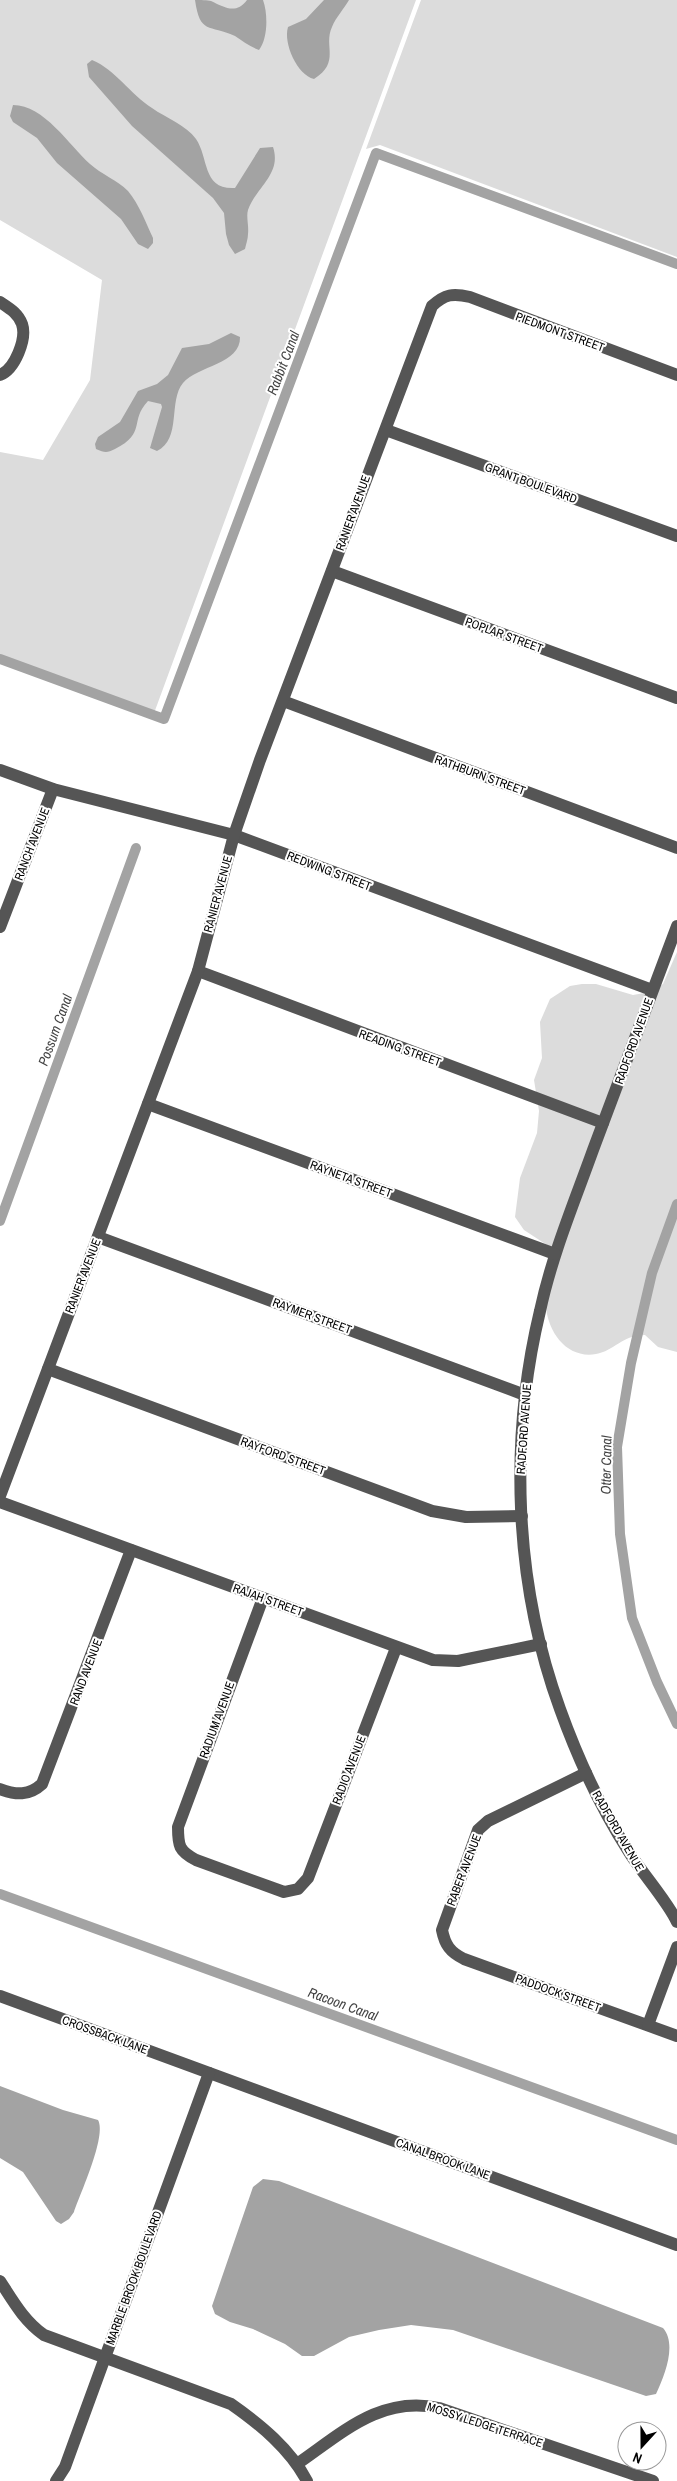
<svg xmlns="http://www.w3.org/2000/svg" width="677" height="2481" viewBox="0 0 677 2481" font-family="'Archivo Narrow',sans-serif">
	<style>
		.green { fill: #dcdcdc }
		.water { fill: #a3a3a3 }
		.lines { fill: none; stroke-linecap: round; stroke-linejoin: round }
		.canal { stroke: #a3a3a3; stroke-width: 10 }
		.minor { stroke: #555; stroke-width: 12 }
		.labels { text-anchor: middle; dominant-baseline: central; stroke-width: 4; stroke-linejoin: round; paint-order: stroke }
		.street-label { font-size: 12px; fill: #000; stroke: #fff }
		.water-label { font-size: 14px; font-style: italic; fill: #444; stroke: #fff }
	</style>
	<rect width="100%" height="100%" fill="#fff"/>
	<g class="green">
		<polygon points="0,0 416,0 153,716 0,657 0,452 43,460 90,380 102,280 0,220"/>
		<polygon points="421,0 677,0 677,257 380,145 366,149"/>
		<path d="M 677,952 L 677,1352 L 658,1347 L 645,1335 C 622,1335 614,1351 596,1354 C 568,1359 549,1334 546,1308 C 544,1289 549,1267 550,1247 L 524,1230 L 515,1217 L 520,1178 L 537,1133 L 539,1111 L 534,1080 L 542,1058 L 540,1022 L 550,999 L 570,986 L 582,984 L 596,984 L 633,995 L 650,992 L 663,984 Z"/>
	</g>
	<g class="water">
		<path d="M 195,0 C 200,0 208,0 211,1 C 224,7 236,15 247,0 L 263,0 C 268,14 268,38 259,50 C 250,47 243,41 235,36 C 209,24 200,35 195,0 Z"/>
		<path d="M 324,0 L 349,0 C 344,9 336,17 332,27 C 323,46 341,62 314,79 C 297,75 283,43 288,27 L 306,19 Z"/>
		<path d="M 92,60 C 116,70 130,94 152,108 C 166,118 186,125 196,139 C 209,158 202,190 235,188 L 260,148 L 273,147 C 282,174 256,187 248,210 C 246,217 249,226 248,234 C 248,239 246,244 245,249 L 235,254 L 229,245 L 226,234 L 224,213 L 213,198 L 132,126 L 89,77 L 87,64 Z"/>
		<path d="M 13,105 C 44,105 69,145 90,164 C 101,174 117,180 128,191 C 139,204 146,223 153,238 L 153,243 L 148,249 L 138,244 L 121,219 L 57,163 L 37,138 L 13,122 L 10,116 Z"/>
		<path d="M 231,333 L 240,337 C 241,364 197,366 183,383 C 168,401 182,439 157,451 L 150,448 L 162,407 L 161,404 L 148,401 C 129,421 147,433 115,449 C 107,453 105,453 96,449 L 95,444 L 98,437 L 120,422 L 138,391 L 157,384 L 168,375 L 182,348 L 209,344 Z"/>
		<path d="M 0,2086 L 63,2110 L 98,2120 C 107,2136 80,2194 74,2212 L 69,2219 L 61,2224 L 56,2221 L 23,2172 L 0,2158 Z"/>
		<path d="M 263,2179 L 279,2181 L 663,2328 C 677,2344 665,2375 656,2394 L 646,2396 L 453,2330 L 411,2325 L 379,2330 L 349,2337 L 314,2356 L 302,2356 L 285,2344 L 253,2329 L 230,2322 L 215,2314 L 212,2306 L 253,2187 Z"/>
	</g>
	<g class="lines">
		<g class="canal">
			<polyline points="0,659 164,719 376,153 677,264"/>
			<polyline points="677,1204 652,1273 631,1363 617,1447 620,1534 632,1618 657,1682 677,1724"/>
			<polyline points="0,1221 136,848"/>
			<polyline points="0,1894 677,2140"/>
		</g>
		<g class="minor">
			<path d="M 0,302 C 9,308 18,313 22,324 C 27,339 15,369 0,375"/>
			<polyline points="386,430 677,536"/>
			<polyline points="332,571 677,698"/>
			<polyline points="283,701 677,848"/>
			<polyline points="0,770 53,789 234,835 652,990"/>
			<path d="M 677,926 C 649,1000 621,1075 593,1150 C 574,1203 552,1255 540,1311 C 509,1440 514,1583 560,1709 C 578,1759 600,1807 629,1852 C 642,1873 668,1902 677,1922"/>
			<polyline points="0,927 53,789"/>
			<polyline points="198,971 603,1123"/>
			<polyline points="148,1104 555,1254"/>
			<polyline points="98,1237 525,1395"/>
			<polyline points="48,1369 432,1511 466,1517 522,1516"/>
			<path d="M 0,1496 L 198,971 L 234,835 L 260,760 L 432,306 C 445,294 453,293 470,297 L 677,375"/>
			<polyline points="0,1502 433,1660 458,1661 541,1644"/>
			<path d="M 263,1598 L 178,1827 C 178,1846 179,1851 196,1860 L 284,1892 L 298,1889 L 308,1878 L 396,1648"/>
			<path d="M 586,1773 L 488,1821 L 478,1830 L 442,1930 C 445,1945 450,1952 464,1959 L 677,2036"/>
			<path d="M 0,1789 C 16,1795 29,1796 42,1784 L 131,1550"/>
			<polyline points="0,1996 677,2245"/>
			<polyline points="648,2025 677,1947"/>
			<path d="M 0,2281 C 13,2301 24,2321 44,2335 L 231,2404 C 261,2425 290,2449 307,2481"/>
			<path d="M 297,2464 C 342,2433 381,2395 439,2408 L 653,2481"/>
			<polyline points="56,2481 65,2467 73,2445 209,2073"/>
		</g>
	</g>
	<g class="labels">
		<g class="street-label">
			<text transform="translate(560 332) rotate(20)">PIEDMONT STREET</text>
			<text transform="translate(531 483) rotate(20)">GRANT BOULEVARD</text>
			<text transform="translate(353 513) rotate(-70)">RANIER AVENUE</text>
			<text transform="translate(504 635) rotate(20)">POPLAR STREET</text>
			<text transform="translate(480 775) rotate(20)">RATHBURN STREET</text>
			<text transform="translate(32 844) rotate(-69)">RANCH AVENUE</text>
			<text transform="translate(329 871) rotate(21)">REDWING STREET</text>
			<text transform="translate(218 894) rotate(-75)">RANIER AVENUE</text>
			<text transform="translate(634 1041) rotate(-70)">RADFORD AVENUE</text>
			<text transform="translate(400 1048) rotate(20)">READING STREET</text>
			<text transform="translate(351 1179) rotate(20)">RAYNETA STREET</text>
			<text transform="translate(83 1276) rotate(-69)">RANIER AVENUE</text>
			<text transform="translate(312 1316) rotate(20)">RAYMER STREET</text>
			<text transform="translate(524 1429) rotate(-86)">RADFORD AVENUE</text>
			<text transform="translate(283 1456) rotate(20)">RAYFORD STREET</text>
			<text transform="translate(268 1600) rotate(20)">RAJAH STREET</text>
			<text transform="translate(86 1672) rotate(-69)">RAND AVENUE</text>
			<text transform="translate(217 1720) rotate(-70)">RADIUM AVENUE</text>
			<text transform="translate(349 1770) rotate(-69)">RADIO AVENUE</text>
			<text transform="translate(618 1831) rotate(60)">RADFORD AVENUE</text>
			<text transform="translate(464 1870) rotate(-69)">RABER AVENUE</text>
			<text transform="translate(558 1993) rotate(20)">PADDOCK STREET</text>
			<text transform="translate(105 2035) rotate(20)">CROSSBACK LANE</text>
			<text transform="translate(443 2159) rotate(20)">CANAL BROOK LANE</text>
			<text transform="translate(134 2278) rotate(-70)">MARBLE BROOK BOULEVARD</text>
			<text transform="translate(485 2425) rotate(18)">MOSSY LEDGE TERRACE</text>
		</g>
		<g class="water-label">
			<text transform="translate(283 363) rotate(-69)">Rabbit Canal</text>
			<text transform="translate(55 1030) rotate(-70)">Possum Canal</text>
			<text transform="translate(606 1465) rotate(-89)">Otter Canal</text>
			<text transform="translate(343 2004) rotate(20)">Racoon Canal</text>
		</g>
	</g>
	<g transform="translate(642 2446) rotate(201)"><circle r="24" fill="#ffffff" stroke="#999999"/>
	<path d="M0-4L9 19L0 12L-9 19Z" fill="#000000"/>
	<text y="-8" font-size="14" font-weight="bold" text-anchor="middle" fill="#000000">N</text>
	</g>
</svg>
